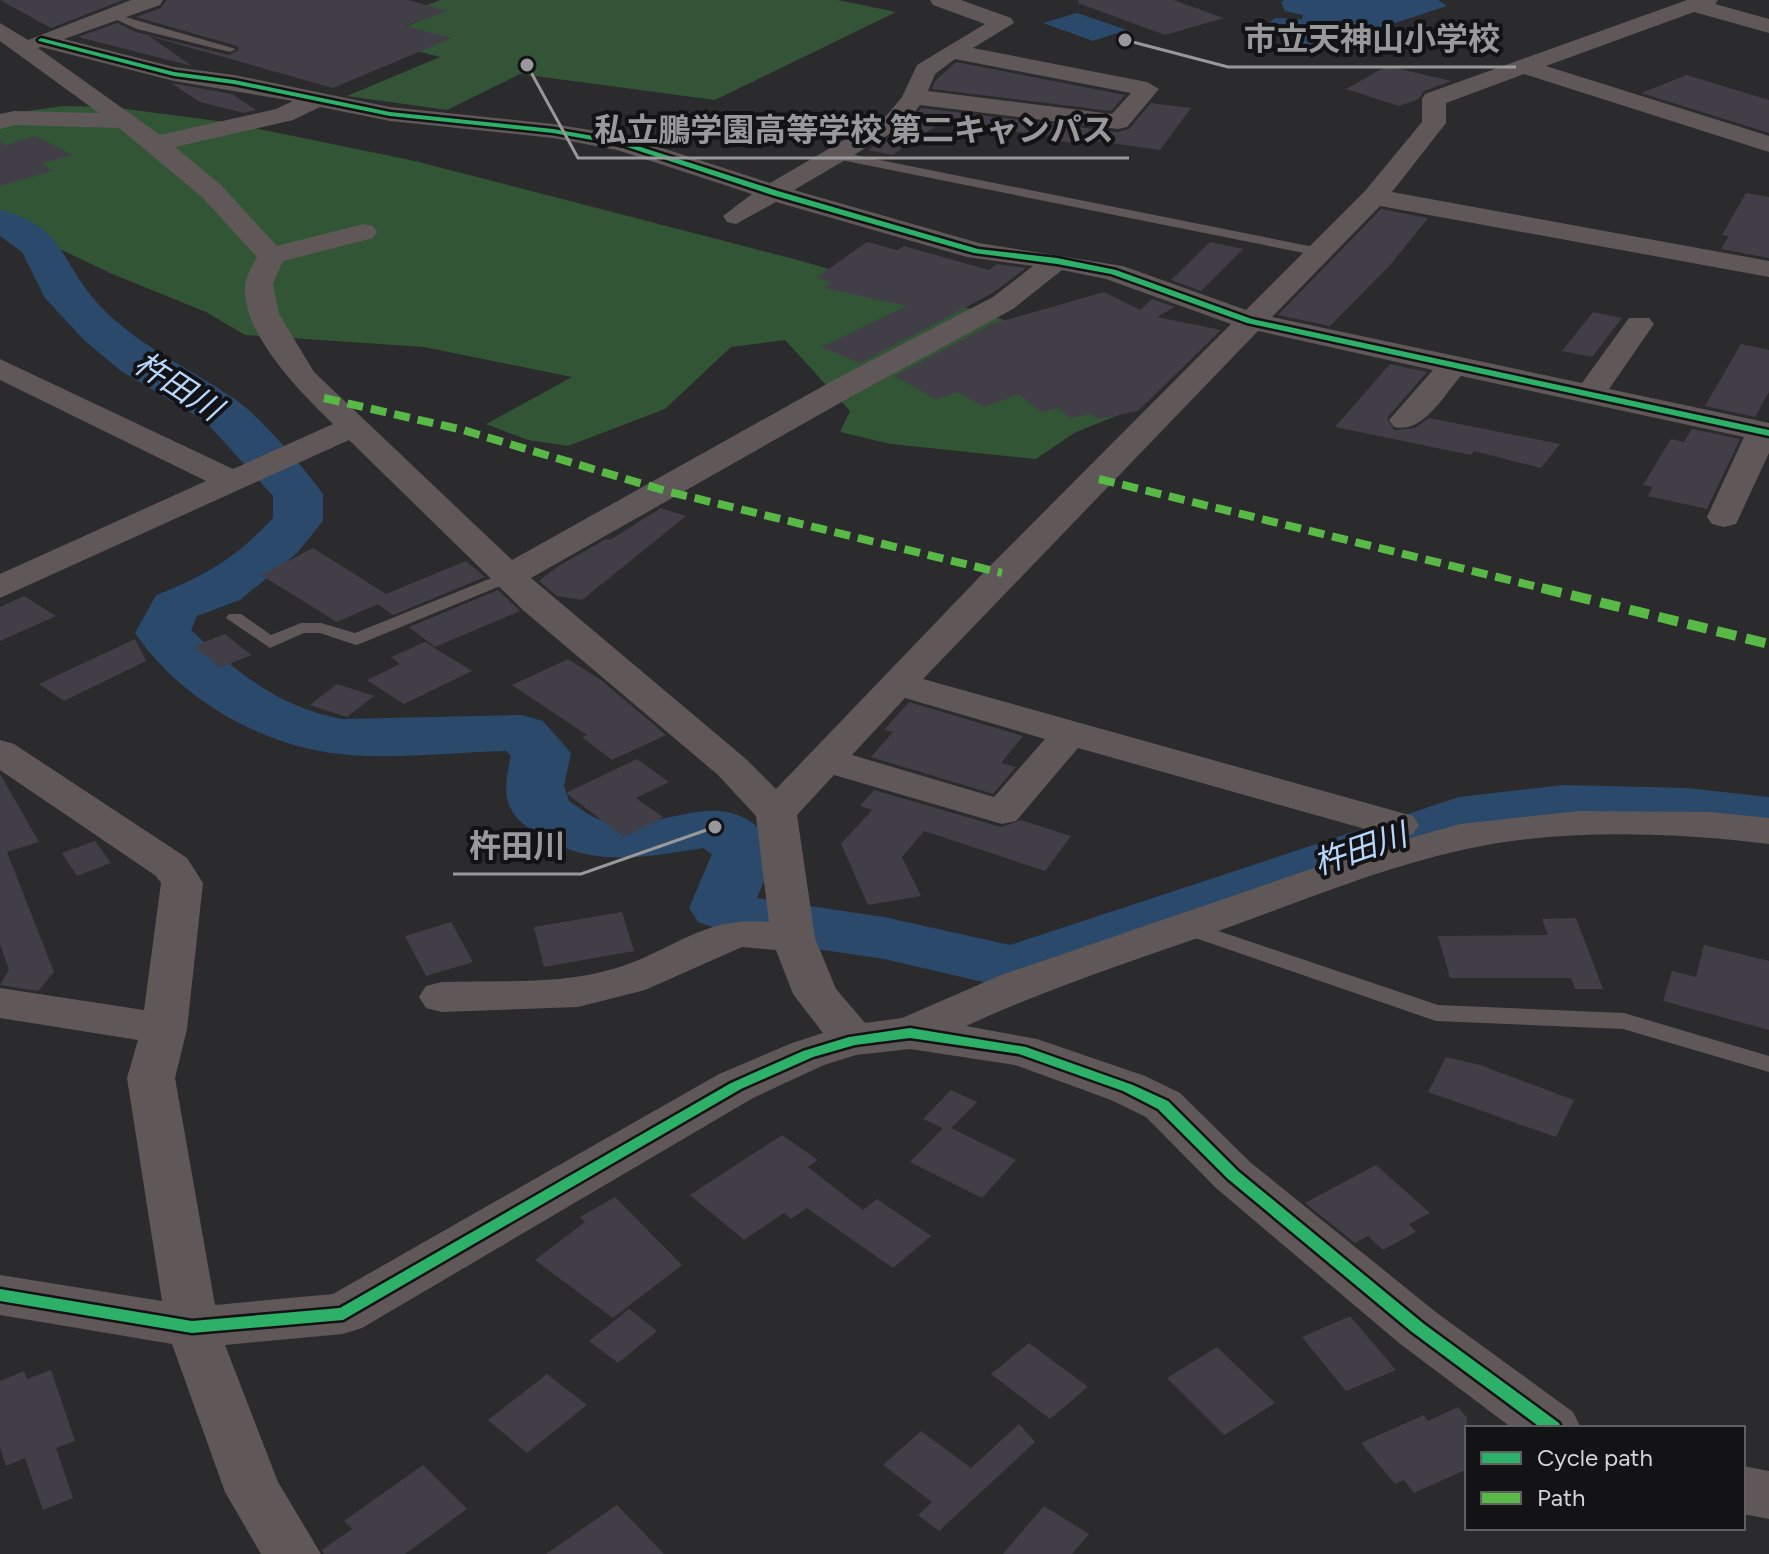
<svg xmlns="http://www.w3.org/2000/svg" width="1769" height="1554" viewBox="0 0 1769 1554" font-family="Figtree,'Noto Sans JP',sans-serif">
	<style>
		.green { fill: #345437 }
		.forest { fill: #325536 }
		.water { fill: #2a496b }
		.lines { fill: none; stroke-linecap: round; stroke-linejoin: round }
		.river { fill: #2a496b; fill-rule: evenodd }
		.building { fill: #423e48 }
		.lane { fill: #605858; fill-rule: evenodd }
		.street { fill: #605858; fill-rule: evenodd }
		.quiet-far1 { stroke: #58b947; stroke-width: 8; stroke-dasharray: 16 8; stroke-linecap: butt }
		.quiet { stroke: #58b947; stroke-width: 10; stroke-dasharray: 20 10; stroke-linecap: butt }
		.cycleway-casing { stroke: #131214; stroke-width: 5 }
		.cycleway { fill: #2db169; fill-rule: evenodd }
		.labels { text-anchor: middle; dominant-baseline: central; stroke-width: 8; stroke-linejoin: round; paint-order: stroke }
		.water-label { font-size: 32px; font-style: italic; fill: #b6d6fc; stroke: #131214 }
		.leader { fill: none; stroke: #99989a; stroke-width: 3 }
		.callout-dot { fill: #99989a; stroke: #131214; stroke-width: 3 }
		.callout-label { font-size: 32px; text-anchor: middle; font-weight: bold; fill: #99989a; stroke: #131214; stroke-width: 8; stroke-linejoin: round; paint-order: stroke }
	</style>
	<rect width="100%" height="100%" fill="#2b2a2c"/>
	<polygon class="green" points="440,0 838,0 896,12 715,100 520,74 447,110 347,96 440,57 374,40 419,21 399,16"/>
	<polygon class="forest" points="63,106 111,107 225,122 415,161 794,259 981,312 1037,332 1128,411 1074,433 1036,459 891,444 840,432 850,411 785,340 731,347 665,409 568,446 528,440 486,424 572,377 424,347 245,335 206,312 110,273 7,224 0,218 0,115"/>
	<g class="water">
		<polygon points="1284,0 1438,0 1447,6 1303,53 1292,50 1290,41 1272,32 1268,24 1275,18 1302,19 1303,15 1285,11 1281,2"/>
		<polygon points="1077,13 1127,30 1093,41 1043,23"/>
	</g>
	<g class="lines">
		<path class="river" d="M 0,210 C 66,226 60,264 101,307 C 141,348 190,368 236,400 C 260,416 306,470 323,494 L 323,521 L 297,553 L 240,600 L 197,616 L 191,630 C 237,672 278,707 342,719 L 522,715 L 543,721 L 571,753 L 564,786 L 569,801 C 579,807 590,817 601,820 C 666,838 725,772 777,849 L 757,898 L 884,917 L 1010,945 L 1459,797 L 1563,785 L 1687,788 L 1769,797 L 1769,833 L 1687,824 L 1563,821 L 1468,832 L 1013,989 L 884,959 L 749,939 L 698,922 L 689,908 L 712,854 L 703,848 C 646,857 594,868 542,837 C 504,815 501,797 511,756 L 506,751 C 455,752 390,760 340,754 C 262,746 180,699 135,633 L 156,595 C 204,577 237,557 273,518 L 273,496 L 205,421 L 121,371 L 84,340 L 45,298 L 22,252 L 0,236 Z"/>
	</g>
	<g class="building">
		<polygon points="0,0 123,0 51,28"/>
		<polygon points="166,0 408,0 447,11 405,26 452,38 333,88 149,36 192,66 78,37 117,23 136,32 229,55 239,50 237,46 136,17 161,8"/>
		<polygon points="1079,0 1173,0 1224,18 1165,35 1078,3"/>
		<polygon points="956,62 1125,95 1111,111 932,89 935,81"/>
		<polygon points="1387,66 1451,81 1424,91 1419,99 1399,106 1346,89"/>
		<polygon points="1687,75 1769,100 1769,133 1641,93"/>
		<polygon points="171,83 232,94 256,110 244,113 200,102"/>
		<polygon points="1151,103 1191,108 1160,150 1090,140 1086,144 1049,140 1052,136 941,123 892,155 868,150 907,128 921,108 1118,132 1129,129"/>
		<polygon points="35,136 72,155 41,164 53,171 0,186 0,141 6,145"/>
		<polygon points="1746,193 1769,197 1769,258 1721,249 1729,236 1722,235"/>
		<polygon points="1381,209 1428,218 1391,264 1330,326 1278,315"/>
		<polygon points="867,242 897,250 904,246 989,270 997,264 1026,268 991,294 860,363 821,347 907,306 824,288 832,282 816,278"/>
		<polygon points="1210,242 1243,249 1201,291 1171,280"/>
		<polygon points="1104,292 1140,310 1152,299 1175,307 1157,317 1221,330 1138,411 1098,419 1091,414 1070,418 1059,408 1040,412 1019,394 984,407 957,392 936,400 895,376 992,324"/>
		<polygon points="1593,312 1622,318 1592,357 1562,351"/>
		<polygon points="1741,344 1769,350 1769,392 1755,417 1705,406"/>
		<polygon points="1390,364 1427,372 1387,418 1394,430 1415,428 1429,418 1560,444 1541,468 1474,451 1471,455 1335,427"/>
		<polygon points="1692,429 1740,439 1707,509 1648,496 1653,487 1643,485 1671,439 1684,442"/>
		<polygon points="661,508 686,516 582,600 557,596 539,581 557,567 606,539 610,540"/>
		<polygon points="313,548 386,594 466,561 485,577 393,615 378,604 337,622 261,575"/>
		<polygon points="498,590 520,611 435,647 409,627"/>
		<polygon points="24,596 56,616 0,641 0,607"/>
		<polygon points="225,634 251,655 220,668 194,646"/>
		<polygon points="135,639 146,661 64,701 39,684"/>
		<polygon points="425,642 472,671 404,704 367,680 400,664 391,657"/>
		<polygon points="568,659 601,680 666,735 612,760 582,737 587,735 512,685"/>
		<polygon points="337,684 374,696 347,717 310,705"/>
		<polygon points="909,702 1023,736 1001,763 1016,767 993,794 871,757 893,732 884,730"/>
		<polygon points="637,759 669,782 636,798 663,817 624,837 566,793"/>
		<polygon points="0,774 39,842 7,852 54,972 38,991 0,985 9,970 0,944"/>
		<polygon points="874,790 1001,827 1021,820 1071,836 1045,871 924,831 902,857 921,896 868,905 841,844 872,810 860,806"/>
		<polygon points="95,841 111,863 77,876 62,853"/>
		<polygon points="622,912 634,951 544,967 534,927"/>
		<polygon points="1576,918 1603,989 1575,989 1571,978 1450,978 1438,936 1548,935 1542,919"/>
		<polygon points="451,922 473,962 426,976 405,936"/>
		<polygon points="1704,945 1769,961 1769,1030 1663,1001 1672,971 1696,977"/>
		<polygon points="1446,1057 1480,1065 1574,1100 1556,1137 1428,1092"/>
		<polygon points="951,1090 977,1102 951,1128 1016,1160 982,1198 910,1162 943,1128 923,1119"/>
		<polygon points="782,1135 818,1160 808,1167 863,1210 877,1199 931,1236 893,1268 807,1208 791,1219 784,1213 744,1240 690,1195"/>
		<polygon points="1376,1165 1430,1213 1409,1224 1416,1232 1383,1250 1368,1236 1355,1243 1305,1203"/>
		<polygon points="615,1197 682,1265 613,1318 535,1260 585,1222 580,1217"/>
		<polygon points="629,1309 657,1331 618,1363 589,1341"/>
		<polygon points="1350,1316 1396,1370 1346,1391 1302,1337"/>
		<polygon points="1029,1343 1088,1387 1050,1419 991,1374"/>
		<polygon points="1217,1347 1275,1403 1224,1435 1167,1378"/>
		<polygon points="51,1370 75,1441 56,1448 73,1498 43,1510 25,1458 6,1466 0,1447 0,1381 24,1371 27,1379"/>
		<polygon points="547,1374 587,1405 527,1453 488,1420"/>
		<polygon points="1458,1407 1467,1418 1467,1469 1414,1493 1404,1480 1395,1484 1361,1443 1424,1415 1428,1421"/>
		<polygon points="1019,1424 1035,1442 939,1531 918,1515 932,1502 883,1465 921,1431 971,1468"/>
		<polygon points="423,1465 467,1509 405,1554 324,1554 322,1550 352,1529 344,1521"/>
		<polygon points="617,1505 664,1554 546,1554"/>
		<polygon points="1044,1506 1089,1534 1072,1554 1003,1554"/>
	</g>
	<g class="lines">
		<g class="lane">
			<polygon points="108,12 236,49 230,52 137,29 108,16"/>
			<polygon points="835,151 1319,248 1326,252 1319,256 831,158 829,155"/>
			<polygon points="511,570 517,571 520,575 517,579 362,643 356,645 320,633 304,633 270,648 226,618 229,614 241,614 271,635 301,623 321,623 355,633"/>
			<polygon points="1186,920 1438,1005 1624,1013 1769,1056 1769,1072 1623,1029 1436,1021 1178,932 1175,927"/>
		</g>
		<g class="street">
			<path d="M 131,0 L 163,0 L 160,5 L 64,39 L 174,67 L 234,75 L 390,107 L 553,124 L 622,135 L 770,183 L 887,115 L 902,97 L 917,65 L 985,24 L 933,5 L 930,0 L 961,0 L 1011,18 L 1014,23 L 973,48 L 1147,82 L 1159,89 L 1127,127 L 1118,129 L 920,105 L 905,125 L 794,190 L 979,243 L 1123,266 L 1246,310 L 1365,191 L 1422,122 L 1422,99 L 1425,94 L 1687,0 L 1718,0 L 1715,4 L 1769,19 L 1769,33 L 1694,12 L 1546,66 L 1769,136 L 1769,152 L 1524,74 L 1446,103 L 1446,123 L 1392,192 L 1769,261 L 1769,277 L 1380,206 L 1272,317 L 1582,383 L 1629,318 L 1649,318 L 1654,324 L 1609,389 L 1769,423 L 1769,453 L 1736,524 L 1724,527 L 1712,524 L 1707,517 L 1744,437 L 1461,376 C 1443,396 1423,434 1394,427 L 1389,420 L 1433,370 L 1258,331 L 923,679 L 1413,816 L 1419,825 L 1413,834 L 1398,837 L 1383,834 L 1078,748 L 1016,821 L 1002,824 L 834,775 L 797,815 L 815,938 L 836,989 L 865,1023 L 902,1018 L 1001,975 L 1361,852 L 1460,824 L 1579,811 L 1710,812 L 1769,818 L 1769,844 C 1672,832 1558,828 1462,850 C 1380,868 1300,902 1221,930 C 1135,960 1049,988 966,1026 L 1037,1039 L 1145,1076 L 1180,1093 L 1250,1162 L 1437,1313 L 1573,1412 L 1581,1428 L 1512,1428 L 1399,1343 L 1216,1188 L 1146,1117 L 1111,1100 L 1015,1065 L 910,1049 L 856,1055 L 824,1065 L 753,1098 L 362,1328 L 343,1334 L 225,1345 L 278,1482 L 321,1554 L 261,1554 L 225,1492 L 172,1344 L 0,1315 L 0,1275 L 162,1301 L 127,1078 L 138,1040 L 0,1018 L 0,988 L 144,1010 L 161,883 L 156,876 L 0,770 L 0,740 L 14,744 L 187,858 L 203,883 L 187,1029 L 175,1078 L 215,1305 L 333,1294 L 719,1074 L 792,1043 L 823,1033 L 793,994 L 776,950 L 742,947 L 645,990 L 578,1007 L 442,1012 L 426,1008 L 419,997 L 426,986 L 442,982 C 498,980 559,985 613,969 C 672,952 702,915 769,922 L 756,816 L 718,775 L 524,611 L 349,440 L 0,598 L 0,574 L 206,481 L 0,380 L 0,359 L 233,469 L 333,424 C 301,393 241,333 245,285 C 246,276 253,265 257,257 L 202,197 L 119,128 L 15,125 L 0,129 L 0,114 L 14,111 L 99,113 L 0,41 L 0,23 L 28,40 ZM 41,47 L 174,81 L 293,101 L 276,109 L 160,135 L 38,48 ZM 955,59 L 1131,93 L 1112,114 L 928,91 L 935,74 ZM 320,107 L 390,121 L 553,138 L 617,150 L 752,194 L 723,216 L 727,222 L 736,224 L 776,202 L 967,257 L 1033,266 L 993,297 L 832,381 L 512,560 L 314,372 L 279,314 L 273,284 L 283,261 L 373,238 L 377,232 L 373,226 L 363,224 L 277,246 L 221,185 L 175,147 L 293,120 ZM 1062,270 L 1106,279 L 1231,324 L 990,566 L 776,789 L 746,759 L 531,578 L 854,395 L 1013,309 ZM 905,698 L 1045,739 L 994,797 L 852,755 Z"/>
			<polygon points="1743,1466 1769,1471 1769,1519 1743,1514"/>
		</g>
		<g class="quiet-far1">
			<polyline points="324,398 463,430 666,491 1002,573"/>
			<polyline points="1099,479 1550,590"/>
		</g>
		<polyline class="quiet" points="1542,588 1769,644"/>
		<defs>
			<g id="cycleway">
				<polygon points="41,38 174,72 234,80 390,112 553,129 622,141 778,191 978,249 1057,258 1116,270 1252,319 1769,430 1769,436 1247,323 1111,274 1057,264 974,253 772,195 621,145 553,133 390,116 234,84 174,76 39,41 38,40"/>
				<polygon points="910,1028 1026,1047 1133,1085 1168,1101 1238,1171 1424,1324 1559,1423 1561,1428 1541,1428 1412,1332 1228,1179 1158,1109 1123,1091 1019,1054 910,1038 855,1045 813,1057 741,1089 343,1320 192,1333 0,1301 0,1289 192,1321 340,1308 731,1083 803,1051 849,1037"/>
			</g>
		</defs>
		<use href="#cycleway" class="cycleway-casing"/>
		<use href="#cycleway" class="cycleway"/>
	</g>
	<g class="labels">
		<g class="water-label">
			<text transform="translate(178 386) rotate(33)">杵田川</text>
			<text transform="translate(1360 849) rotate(-19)">杵田川</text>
		</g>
	</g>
	<path class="leader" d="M1125 40L1228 67H1516M527 65L578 158H1129M715 827L581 874H453"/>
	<g class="callout-dot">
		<circle cx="1125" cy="40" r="8"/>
		<circle cx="527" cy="65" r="8"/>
		<circle cx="715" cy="827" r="8"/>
	</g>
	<g class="callout-label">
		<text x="1372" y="50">市立天神山小学校</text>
		<text x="854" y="141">私立鵬学園高等学校 第二キャンパス</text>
		<text x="517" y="857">杵田川</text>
	</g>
	<rect x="1465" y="1426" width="280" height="104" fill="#131214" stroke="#605f61" stroke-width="2"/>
	<rect x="1481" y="1452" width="40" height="12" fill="#2db169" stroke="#605f61" stroke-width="2"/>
	<text x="1537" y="1466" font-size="24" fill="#d4d3d5">Cycle path</text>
	<rect x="1481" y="1492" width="40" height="12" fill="#58b947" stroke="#605f61" stroke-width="2"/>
	<text x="1537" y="1506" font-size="24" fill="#d4d3d5">Path</text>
</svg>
